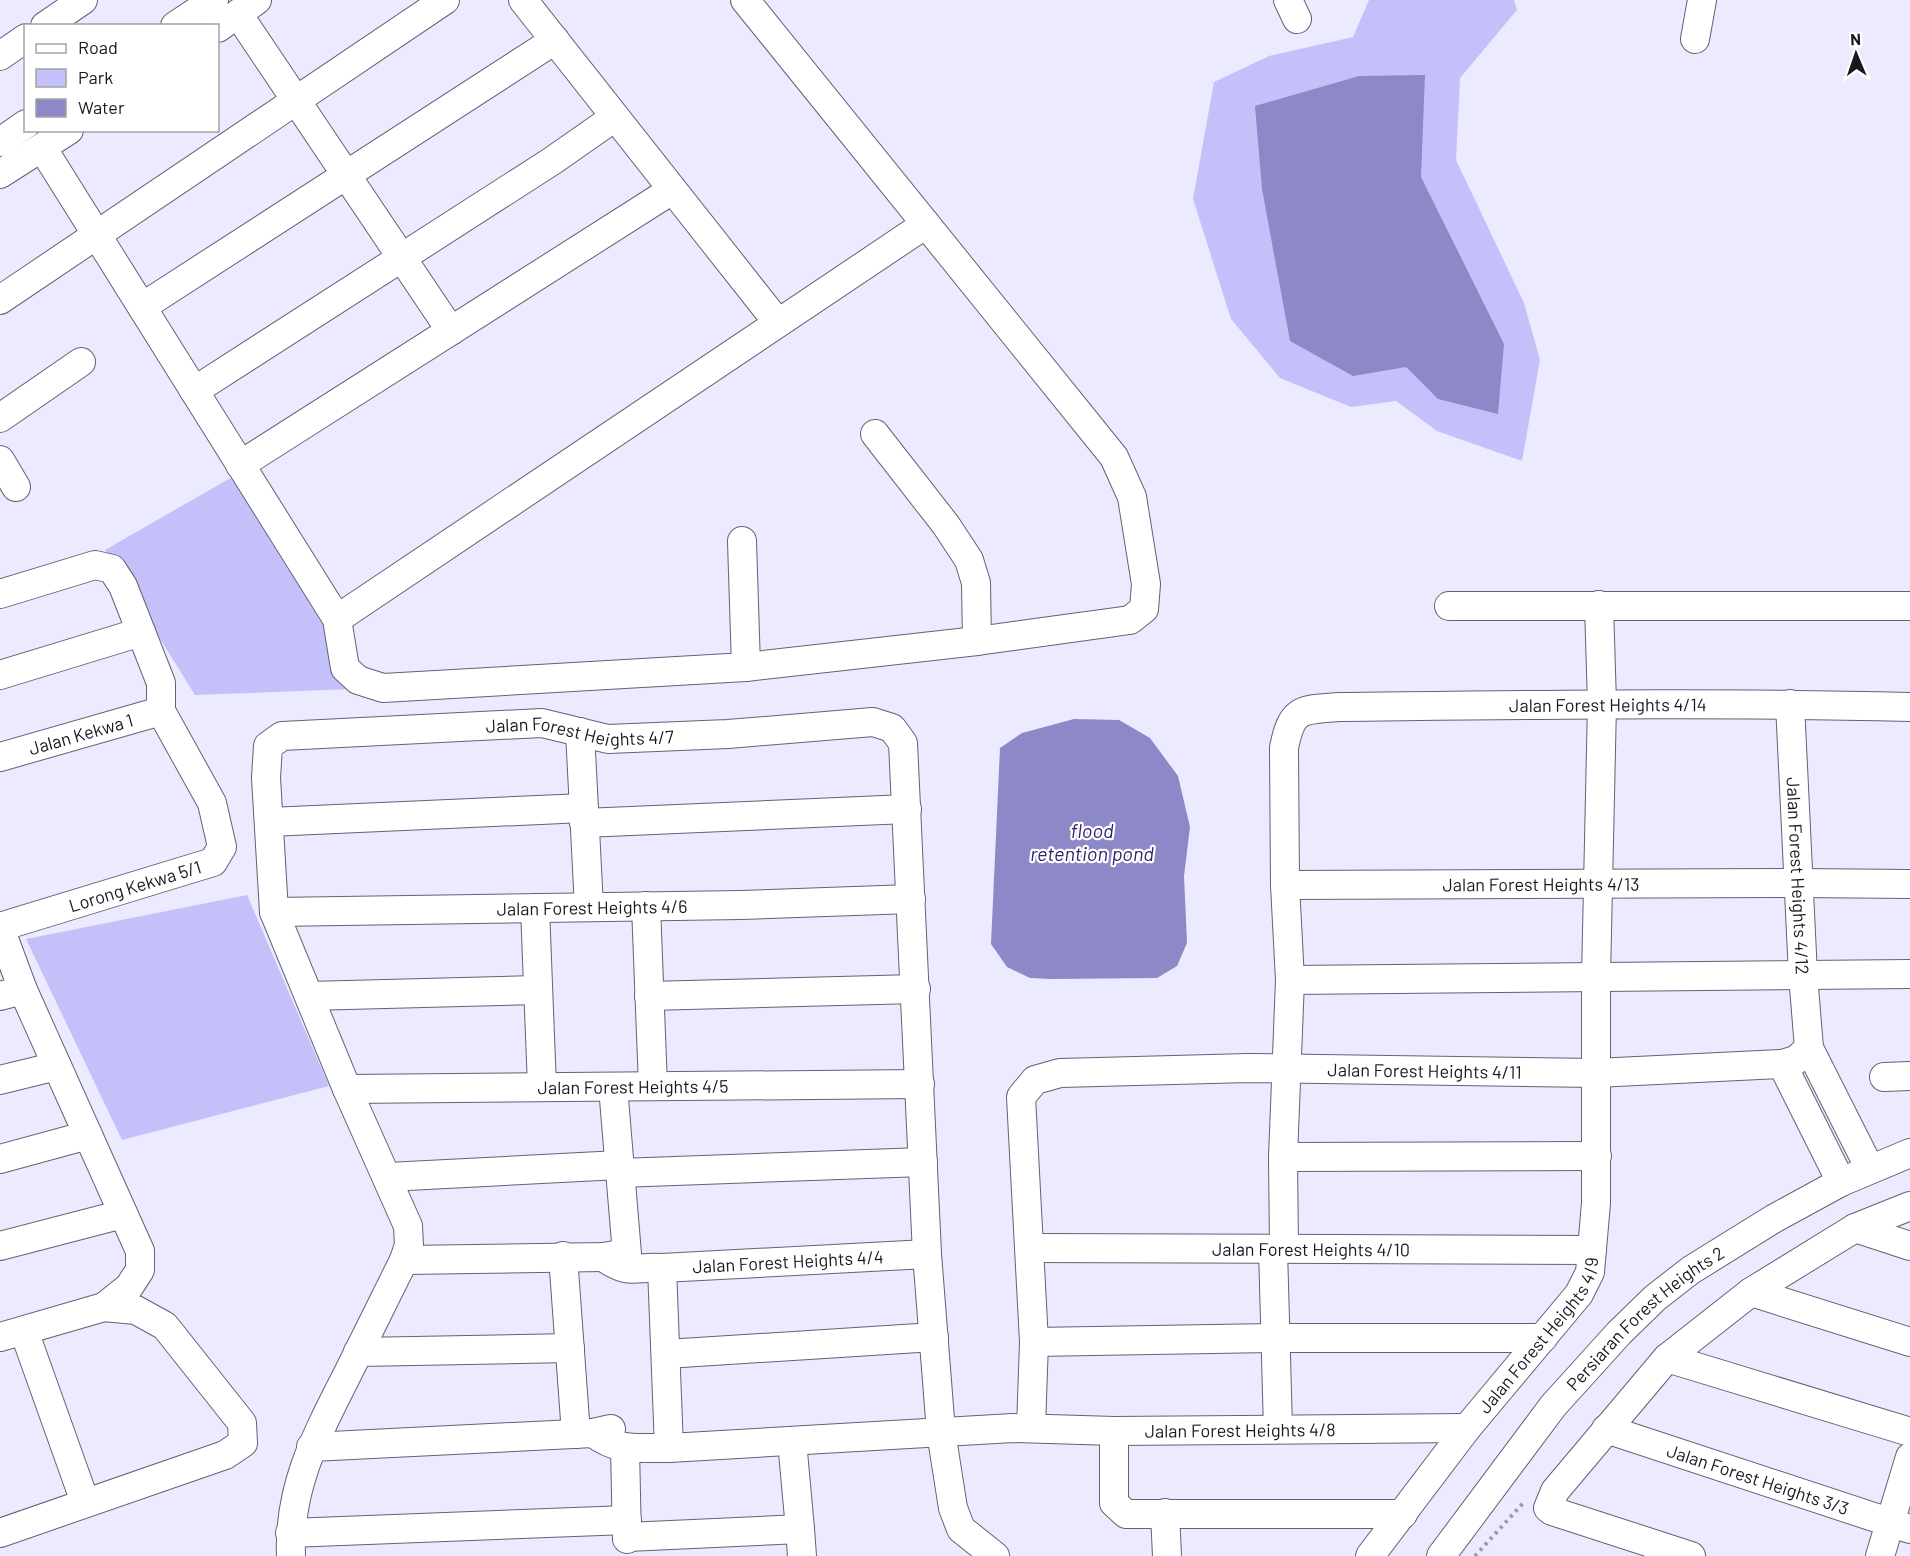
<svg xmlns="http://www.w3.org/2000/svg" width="1910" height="1556" viewBox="0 0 1910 1556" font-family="Barlow,sans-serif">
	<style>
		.green { fill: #c4c1fa }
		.water { fill: #8d88c7 }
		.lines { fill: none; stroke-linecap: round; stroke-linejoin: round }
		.minor-casing { stroke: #636273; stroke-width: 30 }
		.path { stroke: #9b9aa9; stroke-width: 4; stroke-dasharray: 3 4.5; stroke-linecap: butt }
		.minor { stroke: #fff; stroke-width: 28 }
		.labels { text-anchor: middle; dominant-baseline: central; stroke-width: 4.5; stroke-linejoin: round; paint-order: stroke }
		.street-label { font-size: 18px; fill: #19181f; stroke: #fff }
		.water-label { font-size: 20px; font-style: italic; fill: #32226c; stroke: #fff }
	</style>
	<rect width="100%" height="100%" fill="#ebeafe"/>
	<g class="green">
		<polygon points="1369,0 1514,0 1517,10 1460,78 1456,160 1524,303 1540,360 1522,461 1437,431 1396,401 1351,407 1280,378 1231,319 1193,199 1214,82 1269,56 1353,37"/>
		<polygon points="234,476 329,622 354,689 195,695 105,550"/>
		<polygon points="247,895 329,1086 122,1140 26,939"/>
	</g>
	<g class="water">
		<polygon points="1425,75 1421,177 1504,344 1498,414 1438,399 1406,367 1353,376 1290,341 1262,189 1255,106 1359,76"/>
		<polygon points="1074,719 1119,720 1150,738 1178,776 1190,827 1184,876 1187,943 1177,966 1157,978 1050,979 1030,978 1007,967 991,944 1000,748 1022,733"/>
	</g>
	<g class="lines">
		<defs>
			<g id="minor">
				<polyline points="523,0 778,323"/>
				<polyline points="1288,0 1297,19"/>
				<polyline points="238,14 451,331"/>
				<polyline points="45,26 83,0"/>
				<polyline points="175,26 214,0"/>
				<polyline points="218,28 257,0"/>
				<polyline points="1695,39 1702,0"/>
				<polyline points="0,56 26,38"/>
				<polyline points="0,142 26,124"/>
				<polyline points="43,149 337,619 345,668 358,680 383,688 746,667 977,641 1130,620 1144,609 1146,584 1132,497 1114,457 745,0"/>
				<polyline points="0,174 69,130"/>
				<polyline points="0,300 445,0"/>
				<polyline points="142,307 555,40"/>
				<polyline points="194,391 552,161 615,117"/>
				<polyline points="0,418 81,362"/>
				<polyline points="875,434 946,525 969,560 976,583 977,641"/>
				<polyline points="0,460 16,487"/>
				<polyline points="240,465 672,190"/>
				<polyline points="742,541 746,667"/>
				<polyline points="0,594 95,565 112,569 123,586 161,683 161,711"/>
				<polyline points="1449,606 1910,606"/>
				<polyline points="337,619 926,224"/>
				<polyline points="0,675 141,632"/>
				<path id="s1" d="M 1790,704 L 1803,975 L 1809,1048 L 1870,1169"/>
				<polyline points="580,732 589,907"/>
				<path id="s2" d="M 0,757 L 161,711"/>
				<polyline points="269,822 584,808"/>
				<polyline points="584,823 907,809"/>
				<path id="s3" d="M 1285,885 L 1798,883 L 1910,884"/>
				<polyline points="646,906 653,1086"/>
				<polyline points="535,908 542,1087"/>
				<path id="s4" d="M 274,912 L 741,905 L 911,899"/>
				<path id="s5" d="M 0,927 L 213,862 L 222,847 L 212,803 L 161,711"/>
				<polyline points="0,928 23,990 140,1251 140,1270 129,1287 104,1307"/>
				<polyline points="1290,980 1910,974"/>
				<polyline points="0,996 23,990"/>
				<polyline points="309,996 538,990"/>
				<polyline points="649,996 916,989"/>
				<polyline points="1782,1064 1841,1182"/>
				<polyline points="1884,1077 1910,1076"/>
				<polyline points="0,1080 57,1066"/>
				<polyline points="613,1087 627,1254"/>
				<path id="s6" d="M 347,1089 L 920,1084"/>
				<polyline points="1283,1157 1597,1156"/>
				<polyline points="0,1159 88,1135"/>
				<polyline points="620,1173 923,1162"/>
				<polyline points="388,1177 619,1165"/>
				<polyline points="1855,1228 1910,1246"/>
				<polyline points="0,1246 123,1214"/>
				<path id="s7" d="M 1029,1248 L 1592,1250"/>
				<polyline points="1273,1249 1278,1429"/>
				<path id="s8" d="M 1284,1249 L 1283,1157 L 1290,980 L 1285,885 L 1284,748 C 1292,706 1303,710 1340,707 C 1530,705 1720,702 1910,707"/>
				<polyline points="563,1256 576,1434"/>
				<path id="s9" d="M 603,1257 C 631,1276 633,1266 662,1268 L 927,1254"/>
				<polyline points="404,1260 603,1257 621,1254"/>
				<polyline points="662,1268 669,1448"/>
				<polyline points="1751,1292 1910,1342"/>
				<polyline points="24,1331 85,1502"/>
				<polyline points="0,1337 104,1307 136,1310 165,1326 242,1423 243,1443 225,1455 0,1533"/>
				<polyline points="1034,1342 1275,1338 1543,1338"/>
				<polyline points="358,1352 570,1348"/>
				<polyline points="666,1354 934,1337"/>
				<polyline points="1667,1358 1910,1432"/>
				<path id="s10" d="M 1031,1428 L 1034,1342 L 1021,1097 L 1035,1080 L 1060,1073 L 1249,1068 L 1596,1073 L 1782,1064 L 1796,1060 L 1809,1048"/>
				<path id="s11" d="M 1606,1429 L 1910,1529"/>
				<polyline points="1114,1431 1114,1503 1126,1514 1403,1514"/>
				<path id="s12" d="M 593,1433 C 621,1453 637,1447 669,1448 L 1013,1428 L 1114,1431 L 1467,1428"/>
				<polyline points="311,1447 593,1433 611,1429"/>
				<polyline points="625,1449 627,1539"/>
				<polyline points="1165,1513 1167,1556"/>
				<polyline points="800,1529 802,1556"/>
				<polyline points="290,1533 627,1520"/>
				<polyline points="627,1537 800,1529 792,1441"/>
				<path id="s13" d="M 291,1556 C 288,1487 317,1434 347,1375 C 366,1337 385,1298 404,1260 L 409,1245 L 408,1226 L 347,1089 L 274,912 L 266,778 L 268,746 L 282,736 L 542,723 L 608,739 L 728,734 L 873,722 L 892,728 L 903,743 L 927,1254 L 941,1432 L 953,1508 L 961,1529 L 995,1556"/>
				<path id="s14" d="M 1370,1556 L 1467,1428 L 1579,1294 L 1590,1272 L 1596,1203 L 1596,977 L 1602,704 L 1599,605"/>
				<path id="s15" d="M 1441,1556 L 1553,1406 L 1619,1333 L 1655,1298 L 1691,1270 L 1775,1218 L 1841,1182 L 1910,1153"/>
				<polyline points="1691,1556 1552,1511 1548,1508 1555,1491 1667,1358 1751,1292 1855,1228 1910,1206"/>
				<polyline points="1880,1556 1910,1457"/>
			</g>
		</defs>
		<use href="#minor" class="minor-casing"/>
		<polyline class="path" points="1475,1556 1525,1501"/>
		<use href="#minor" class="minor"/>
	</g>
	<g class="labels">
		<g class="street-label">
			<text stroke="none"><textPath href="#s8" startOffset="849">Jalan Forest Heights 4/14</textPath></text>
			<text stroke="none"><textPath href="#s13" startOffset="1179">Jalan Forest Heights 4/7</textPath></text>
			<text stroke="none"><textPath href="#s2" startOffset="84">Jalan Kekwa 1</textPath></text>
			<text stroke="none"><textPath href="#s1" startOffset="172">Jalan Forest Heights 4/12</textPath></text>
			<text stroke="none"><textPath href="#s3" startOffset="256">Jalan Forest Heights 4/13</textPath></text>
			<text stroke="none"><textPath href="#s5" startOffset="141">Lorong Kekwa 5/1</textPath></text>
			<text stroke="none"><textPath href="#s4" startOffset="318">Jalan Forest Heights 4/6</textPath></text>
			<text stroke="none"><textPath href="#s10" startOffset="744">Jalan Forest Heights 4/11</textPath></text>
			<text stroke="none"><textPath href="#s6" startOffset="286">Jalan Forest Heights 4/5</textPath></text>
			<text stroke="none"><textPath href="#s7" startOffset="282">Jalan Forest Heights 4/10</textPath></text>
			<text stroke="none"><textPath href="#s9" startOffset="188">Jalan Forest Heights 4/4</textPath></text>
			<text stroke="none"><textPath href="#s15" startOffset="315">Persiaran Forest Heights 2</textPath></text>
			<text stroke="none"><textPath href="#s14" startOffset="279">Jalan Forest Heights 4/9</textPath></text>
			<text stroke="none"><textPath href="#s12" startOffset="651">Jalan Forest Heights 4/8</textPath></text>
			<text stroke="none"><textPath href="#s11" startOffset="160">Jalan Forest Heights 3/3</textPath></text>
		</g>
		<g class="water-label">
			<text x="1092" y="830">flood<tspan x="1092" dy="23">retention pond</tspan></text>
		</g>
	</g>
	<rect x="24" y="24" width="195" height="108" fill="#ffffff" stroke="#a3a3a5" stroke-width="1.5"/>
	<rect x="36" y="44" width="30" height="9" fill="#ffffff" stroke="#a3a3a5" stroke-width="1.5"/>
	<text x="78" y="54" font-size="18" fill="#19181f">Road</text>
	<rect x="36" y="69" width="30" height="18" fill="#c4c1fa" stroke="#a3a3a5" stroke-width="1.5"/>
	<text x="78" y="84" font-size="18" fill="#19181f">Park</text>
	<rect x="36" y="99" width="30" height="18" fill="#8d88c7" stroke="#a3a3a5" stroke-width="1.5"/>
	<text x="78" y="114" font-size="18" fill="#19181f">Water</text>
	<g transform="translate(1856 54) rotate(358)" stroke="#ffffff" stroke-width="4.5" paint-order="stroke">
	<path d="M0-4.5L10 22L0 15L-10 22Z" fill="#19181f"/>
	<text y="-9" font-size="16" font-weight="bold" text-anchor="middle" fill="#19181f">N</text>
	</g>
</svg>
